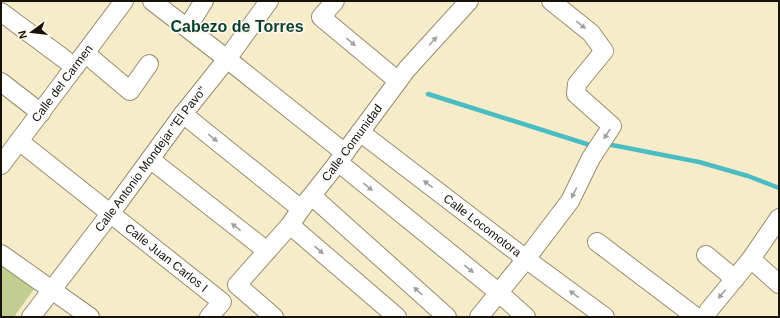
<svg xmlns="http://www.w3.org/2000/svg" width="780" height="318" viewBox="0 0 780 318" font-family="Arial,sans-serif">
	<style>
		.green { fill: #c2ce90 }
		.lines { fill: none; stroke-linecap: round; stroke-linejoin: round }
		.stream { stroke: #4abcc4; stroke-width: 4.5 }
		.minor-casing { stroke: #978d6e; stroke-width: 20 }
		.minor { stroke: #fff; stroke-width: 18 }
		.oneway { fill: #a2a09c }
		.labels { text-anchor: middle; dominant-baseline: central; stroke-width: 3.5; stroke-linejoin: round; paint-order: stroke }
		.street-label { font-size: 12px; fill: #171207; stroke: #fef9ec }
		.district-label { font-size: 16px; font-weight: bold; fill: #093f30; stroke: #fef9ec }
	</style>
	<rect width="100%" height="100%" fill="#f7ecca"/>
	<polygon class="green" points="1,264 34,289 14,317 1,317"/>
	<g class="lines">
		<g class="stream">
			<polyline points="428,94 593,146"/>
			<polyline points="605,145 612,145 699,162 748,176 779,188"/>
		</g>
		<defs>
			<g id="minor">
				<polyline points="152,1 227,59 345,153"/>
				<polyline points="335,1 321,17 398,81"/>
				<polyline points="1,12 75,67"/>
				<polyline points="187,28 204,1"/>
				<polyline points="85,53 130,91 149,64"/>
				<polyline points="1,82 41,113"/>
				<polyline points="183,114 301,209"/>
				<path id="s1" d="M 360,132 L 526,259 L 605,317"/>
				<path id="s2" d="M 19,141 L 222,302 L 209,317"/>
				<polyline points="150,159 267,251"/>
				<polyline points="338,162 498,292 526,317"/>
				<path id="s3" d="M 1,165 L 124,1"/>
				<polyline points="312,196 447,317"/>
				<polyline points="290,225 397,317"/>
				<polyline points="597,242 696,317"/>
				<polyline points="1,254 90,317"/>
				<polyline points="706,255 735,279"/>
				<polyline points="751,259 779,284"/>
				<path id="s4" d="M 31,317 L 110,214 L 183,114 L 227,59 L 269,1"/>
				<path id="s5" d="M 274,317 L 237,285 L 290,225 L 301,209 L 332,170 L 407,69 L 469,1"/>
				<polyline points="479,317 526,259 570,201 591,158 612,126 576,94 577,84 604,51 591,33 551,1"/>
				<polyline points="706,317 709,310 751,259 779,218"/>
			</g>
		</defs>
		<use href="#minor" class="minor-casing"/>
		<use href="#minor" class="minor"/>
	</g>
	<defs><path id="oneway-solid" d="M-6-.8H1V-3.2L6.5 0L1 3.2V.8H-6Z"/></defs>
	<g class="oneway">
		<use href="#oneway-solid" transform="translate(581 25) rotate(39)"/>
		<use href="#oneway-solid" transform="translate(433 41) rotate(-48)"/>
		<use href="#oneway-solid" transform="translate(351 42) rotate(40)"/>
		<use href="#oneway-solid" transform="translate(607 134) rotate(122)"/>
		<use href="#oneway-solid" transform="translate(213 138) rotate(39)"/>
		<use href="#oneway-solid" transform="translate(428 184) rotate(-142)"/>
		<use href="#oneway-solid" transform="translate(368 187) rotate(39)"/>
		<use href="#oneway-solid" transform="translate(574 193) rotate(117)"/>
		<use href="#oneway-solid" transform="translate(236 227) rotate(-142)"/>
		<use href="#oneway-solid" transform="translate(319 250) rotate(41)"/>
		<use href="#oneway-solid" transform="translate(469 269) rotate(39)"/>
		<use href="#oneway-solid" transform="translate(418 291) rotate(-138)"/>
		<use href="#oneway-solid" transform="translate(574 294) rotate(-144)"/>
		<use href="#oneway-solid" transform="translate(722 294) rotate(130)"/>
	</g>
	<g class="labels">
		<g class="street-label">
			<text stroke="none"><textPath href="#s3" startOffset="102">Calle del Carmen</textPath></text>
			<text stroke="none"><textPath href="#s5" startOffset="232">Calle Comunidad</textPath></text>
			<text stroke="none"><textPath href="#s4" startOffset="198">Calle Antonio Mondejar "El Pavo"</textPath></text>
			<text stroke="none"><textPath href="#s1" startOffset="154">Calle Locomotora</textPath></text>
			<text stroke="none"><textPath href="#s2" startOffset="188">Calle Juan Carlos I</textPath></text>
		</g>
		<g class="district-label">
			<text x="237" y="26">Cabezo de Torres</text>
		</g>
	</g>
	<rect width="780" height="318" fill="none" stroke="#171207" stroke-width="4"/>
	<g transform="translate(32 32) rotate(255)" stroke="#fef9ec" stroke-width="3" paint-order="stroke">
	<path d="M0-3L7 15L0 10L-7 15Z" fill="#171207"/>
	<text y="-6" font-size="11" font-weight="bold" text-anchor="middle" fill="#171207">N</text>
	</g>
</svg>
